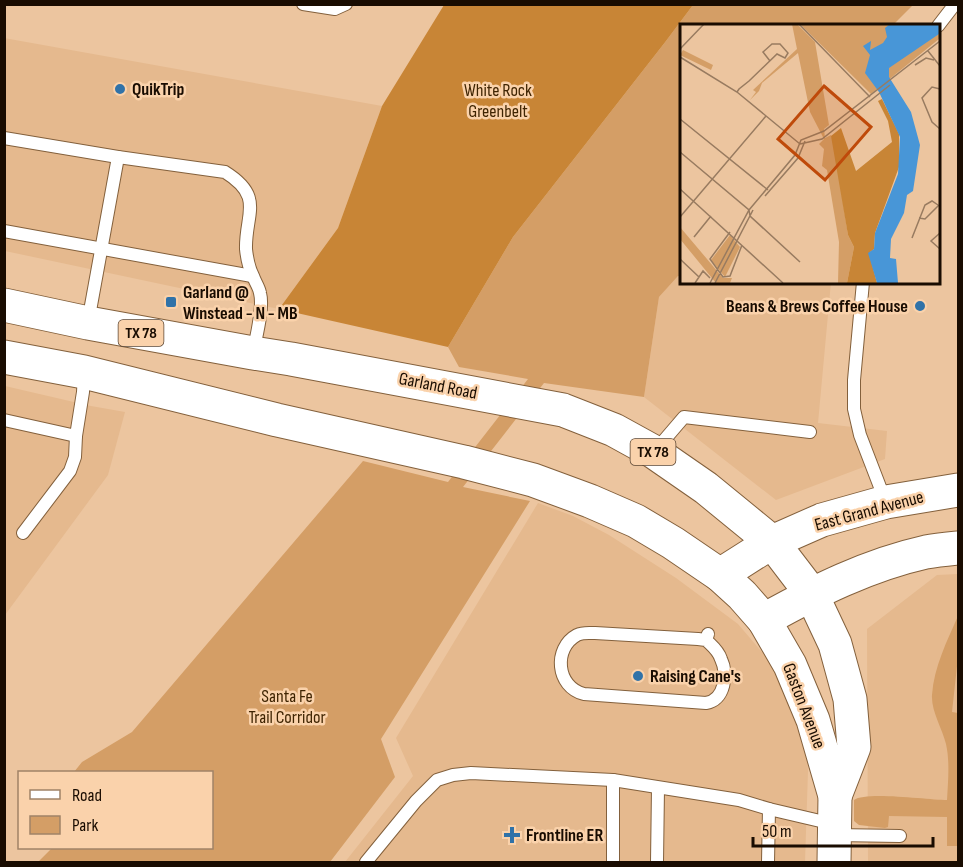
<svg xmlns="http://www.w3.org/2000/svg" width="963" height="867" viewBox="0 0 963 867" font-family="'Sofia Sans Condensed',sans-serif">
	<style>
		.built { fill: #e5b98e }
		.green { fill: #d49e66 }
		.forest { fill: #c88536 }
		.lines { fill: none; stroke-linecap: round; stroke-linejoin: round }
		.lane-casing { stroke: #83603c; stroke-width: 14 }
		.secondary-casing { stroke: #83603c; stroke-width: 35 }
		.primary-casing { stroke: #83603c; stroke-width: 35 }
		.lane { stroke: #fff; stroke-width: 12 }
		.secondary { stroke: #fff; stroke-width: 33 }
		.primary { stroke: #fff; stroke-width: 33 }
		.poi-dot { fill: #3072a8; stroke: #fad2ab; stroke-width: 2 }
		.labels { text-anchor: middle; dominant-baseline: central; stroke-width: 5; stroke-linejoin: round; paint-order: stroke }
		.shield { fill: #fad2ab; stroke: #5c4734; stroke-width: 1.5 }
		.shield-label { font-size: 16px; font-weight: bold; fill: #190c01 }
		.poi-label { font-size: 18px; font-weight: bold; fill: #190c01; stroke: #fad2ab; text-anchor: start }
		.park-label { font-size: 18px; fill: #3f2402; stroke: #fad2ab }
		.street-label { font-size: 18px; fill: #190c01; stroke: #fad2ab }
		.inset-road { fill: none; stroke: #987b60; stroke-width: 1.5 }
		.view { fill: #bf4a0a; fill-opacity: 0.15; stroke: #bf4a0a; stroke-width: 3 }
		.inset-edge { fill: none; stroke: #190c01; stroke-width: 3 }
	</style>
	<rect width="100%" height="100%" fill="#ecc59f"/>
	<g class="built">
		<polygon points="4,38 382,106 338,228 279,309 5,251"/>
		<polygon points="678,276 681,276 681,282 831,282 818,423 887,431 885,459 776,500 644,397 659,297"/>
		<polygon points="5,386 91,406 125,412 108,475 5,615"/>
		<polygon points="538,503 573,516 609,535 676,578 738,624 789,684 806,734 808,771 805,862 345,862 413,776 396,738"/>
		<polygon points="958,574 958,862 868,862 867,629 937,575"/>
	</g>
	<g class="green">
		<polygon points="693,5 913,5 893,25 681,26 681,276 678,276 659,297 644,397 544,383 463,487 530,501 381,739 395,777 330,862 38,862 52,848 212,848 212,772 74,772 82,762 132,732 363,461 448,482 528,379 459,367 448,347 513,237 666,41"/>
		<path d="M 958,616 L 958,657 L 952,712 L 958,713 L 958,846 L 947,846 L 947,817 L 889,816 L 888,827 L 885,828 L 859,825 L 854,821 L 854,800 C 866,791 928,800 947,800 C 948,782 950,762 946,744 C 942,728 931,711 932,695 C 934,667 947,641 958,616 Z"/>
	</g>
	<polygon class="forest" points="444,5 693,5 666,41 513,237 448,347 279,309 338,228 382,106"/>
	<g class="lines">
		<defs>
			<g id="lane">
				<polyline points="303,4 335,9 346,4"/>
				<polyline points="938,26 955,4"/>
				<path d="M 4,138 L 118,157 L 225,172 C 265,197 245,214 246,249 C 247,259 249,268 253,276 C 255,282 259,287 260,293 C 264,308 256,337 253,353"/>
				<polyline points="4,231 252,276"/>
				<polyline points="863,282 854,380 854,409 860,435 885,500"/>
				<polyline points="88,322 118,157"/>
				<polyline points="4,420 76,436 83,392 84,373"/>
				<polyline points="654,452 684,417 810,432"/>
				<polyline points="23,533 70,471 75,457 76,436"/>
				<path d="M 706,640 C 712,646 718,650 721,659 C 728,674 725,700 706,703 L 584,694 C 556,687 553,648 577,635 C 583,632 589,633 595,633 L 698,639 L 706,640 L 708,634"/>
				<polyline points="835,835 900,836"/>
				<polyline points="366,862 416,801 437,780 453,775 471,773 613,780 739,800 769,809 833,824"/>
				<polyline points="613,862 613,780"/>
				<polyline points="657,862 658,788"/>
				<polyline points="768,862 769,809"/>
			</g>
			<g id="secondary">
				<polyline points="811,593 835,644 850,699 854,747 835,796"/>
				<polyline points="764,620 790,665 813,720 835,796 834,862"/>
			</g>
			<g id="primary">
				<polyline points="4,305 88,323 253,353 291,359 563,410 614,430 654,452 706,488 772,542 811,593"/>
				<path d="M 4,357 L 84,372 L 277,420 L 464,462 L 533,480 L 590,501 L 636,521 L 673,543 L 720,575 L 742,595 L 764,620 C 816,591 868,565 926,552 C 937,550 948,549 958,548"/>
				<polyline points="720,575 772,542 822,520 886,502 958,490"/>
			</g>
		</defs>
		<use href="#lane" class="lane-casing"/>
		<use href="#secondary" class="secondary-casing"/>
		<use href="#primary" class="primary-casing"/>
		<use href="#lane" class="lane"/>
		<use href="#secondary" class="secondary"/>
		<use href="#primary" class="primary"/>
	</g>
	<g class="poi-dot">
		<circle cx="120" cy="89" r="6"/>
		<rect x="165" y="296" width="12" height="12" rx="3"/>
		<circle cx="920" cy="306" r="6"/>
		<circle cx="638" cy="676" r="6"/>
		<path d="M509 826h6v6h6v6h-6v6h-6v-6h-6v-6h6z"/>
	</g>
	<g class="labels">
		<g class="shield">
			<rect x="118.5" y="320" width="45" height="26" rx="4.5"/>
			<rect x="630.5" y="439" width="45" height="26" rx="4.5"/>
		</g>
		<g class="shield-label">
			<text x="141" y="333">TX 78</text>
			<text x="653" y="452">TX 78</text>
		</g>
		<g class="poi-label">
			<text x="132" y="89">QuikTrip</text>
			<text x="183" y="292">Garland @<tspan x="183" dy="21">Winstead - N - MB</tspan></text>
			<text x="908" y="306" text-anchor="end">Beans &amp; Brews Coffee House</text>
			<text x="650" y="676">Raising Cane's</text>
			<text x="526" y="835">Frontline ER</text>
		</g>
		<g class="park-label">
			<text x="498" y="90">White Rock<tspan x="498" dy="21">Greenbelt</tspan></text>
			<text x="287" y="696">Santa Fe<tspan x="287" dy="21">Trail Corridor</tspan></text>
		</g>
		<g class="street-label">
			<text transform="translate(438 386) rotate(11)">Garland Road</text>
			<text transform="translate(869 511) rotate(-15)">East Grand Avenue</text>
			<text transform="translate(804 706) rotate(69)">Gaston Avenue</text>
		</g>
	</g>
	<g transform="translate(680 24)">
		<rect width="260" height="260" fill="#ecc59f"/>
		<path d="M 112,0 L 117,0 L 135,18 L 149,101 L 144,105 L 145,114 L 151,111 L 154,120 L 168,211 L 174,223 L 167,259 L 158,259 L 159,218 L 147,146 L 142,142 L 144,125 L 139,120 L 144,115 L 130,88 L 118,29 L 82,59 L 79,67 L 70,76 L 76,68 L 73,66 L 117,25 ZM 120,0 L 259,0 L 259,15 L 191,70 ZM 3,26 L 33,41 L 31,46 L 0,31 ZM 0,203 L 43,254 L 52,254 L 50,259 L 36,259 L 0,215 ZM 50,211 L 60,223 L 45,253 L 31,236 Z" fill="#d49e66"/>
		<path d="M 202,75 L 219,110 L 219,143 L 195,209 L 194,225 L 189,229 L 197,259 L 167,259 L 174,223 L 168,211 L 151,112 L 161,104 L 176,147 L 212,118 L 208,97 L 198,77 Z" fill="#c88536"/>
		<path d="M 210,0 L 259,0 L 259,10 L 209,44 L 209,53 L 231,88 L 240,121 L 233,167 L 227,171 L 224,189 L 211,215 L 210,234 L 216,235 L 218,259 L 197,259 L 188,229 L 194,225 L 195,209 L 218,150 L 220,113 L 199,68 L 185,49 L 190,31 L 183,22 L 191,17 L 190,26 L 203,19 L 207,13 L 205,4 Z" fill="#4896d7"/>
		<path class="inset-road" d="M 119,0 L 190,73M 0,25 L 24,0M 248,27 L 260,42M 0,33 L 57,68 L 120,120M 235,41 L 246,34 L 254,36M 260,65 L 252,63 L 242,74 L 252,98 L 260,105M 57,68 L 59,65 L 69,57 L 97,30 L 105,34 L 108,29 L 100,20 L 92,20 L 83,28 L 90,37M 0,95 L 88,166M 120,120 L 142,115 L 210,61M 0,128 L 69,186 L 70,192 L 120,238M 0,165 L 103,259M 85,172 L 118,134 L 125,117M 0,193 L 86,92M 239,194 L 245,195 L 259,181M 50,208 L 30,235 L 43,253 L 50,252 L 62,221M 260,209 L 251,217 L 260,225M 14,213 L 31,192M 232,214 L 245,181 L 252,177 L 258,181M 0,235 L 19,253M 15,259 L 23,247 L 30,254M 30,259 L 69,186 L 115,131 L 121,116 L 144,107 L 260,17M 35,259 L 73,186"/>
		<path class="view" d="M 144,62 L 191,103 L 145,156 L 98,115 Z"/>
		<rect width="260" height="260" class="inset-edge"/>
	</g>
	<rect width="963" height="867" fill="none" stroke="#190c01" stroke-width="12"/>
	<rect x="18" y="771" width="195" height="78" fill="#fad2ab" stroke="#a08367" stroke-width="1.5"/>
	<rect x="30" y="790" width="30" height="9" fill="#ffffff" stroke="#a08367" stroke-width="1.5"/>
	<text x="72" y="801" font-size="18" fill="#190c01">Road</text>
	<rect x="30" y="816" width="30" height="18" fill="#d49e66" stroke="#a08367" stroke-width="1.5"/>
	<text x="72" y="831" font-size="18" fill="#190c01">Park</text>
	<path d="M753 837v9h180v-9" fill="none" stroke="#190c01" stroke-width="3"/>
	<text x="762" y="837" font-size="18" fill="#190c01" stroke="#fad2ab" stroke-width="4.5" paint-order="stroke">50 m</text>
</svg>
